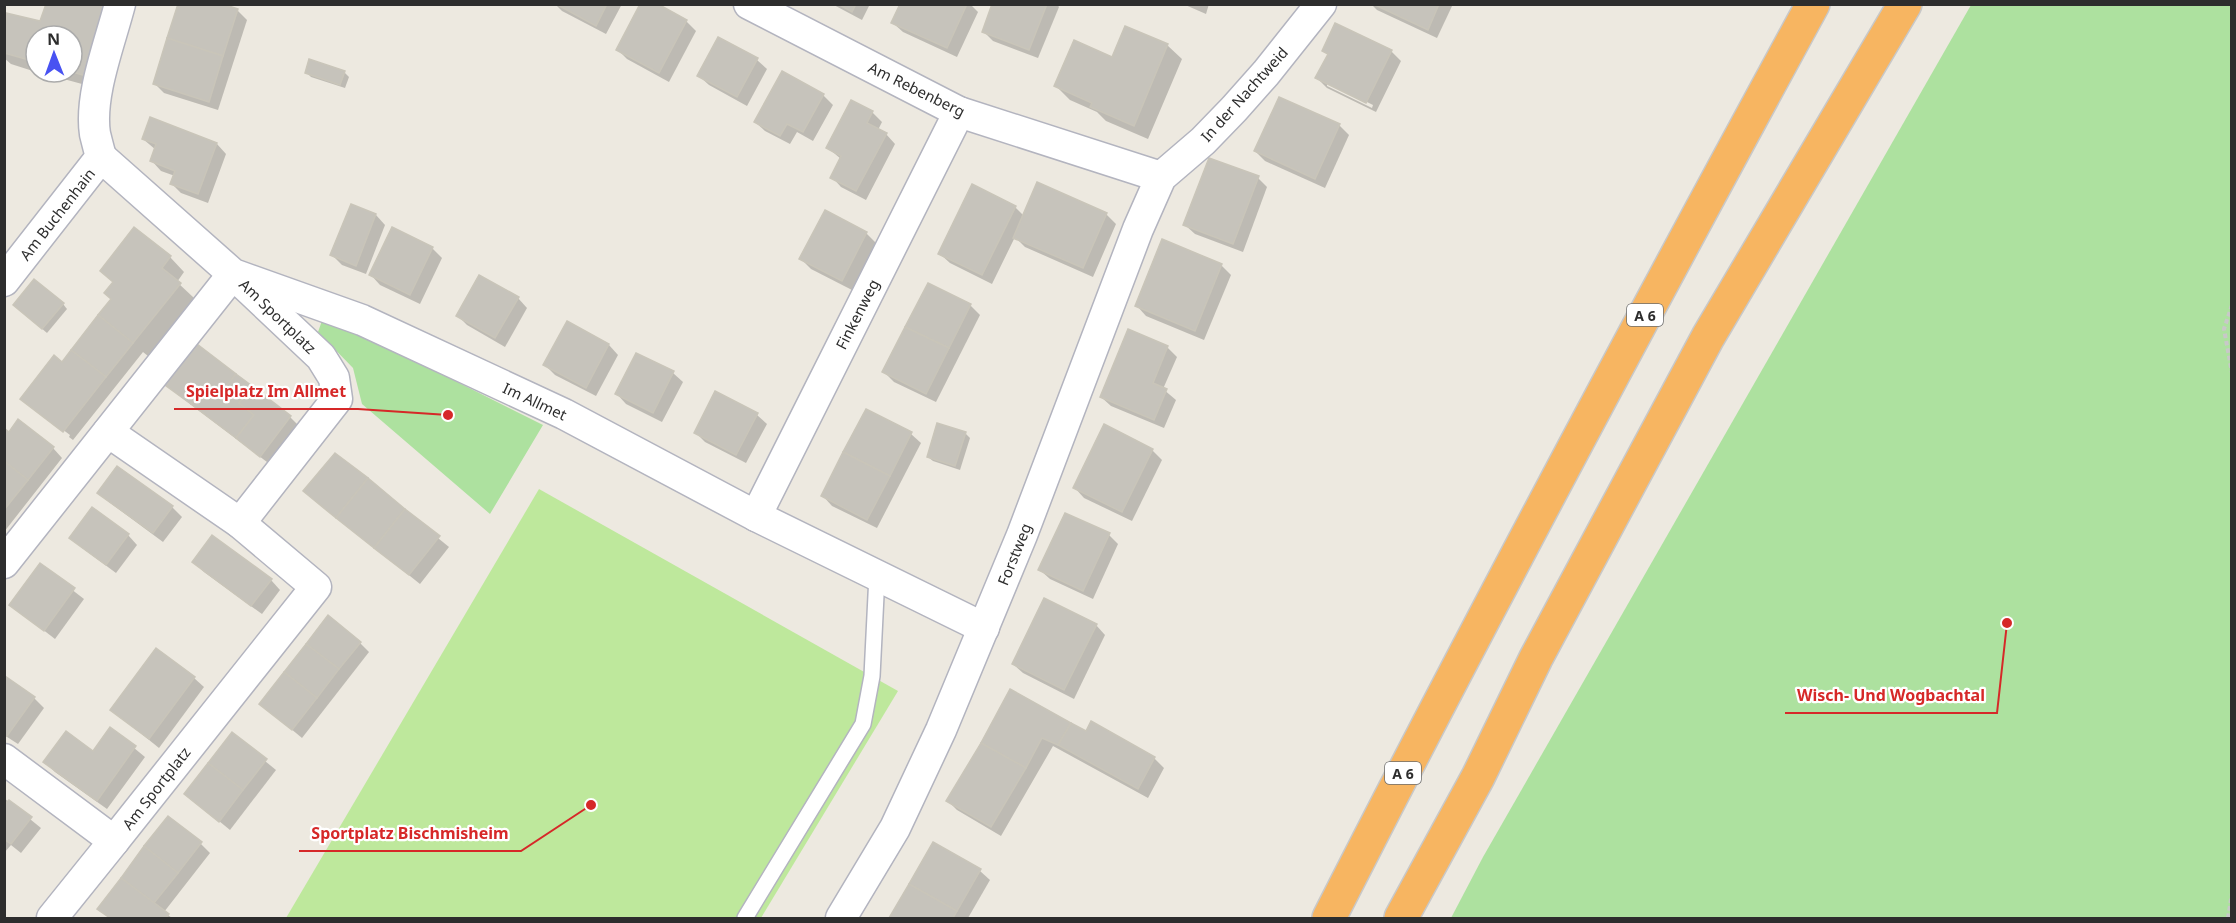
<svg xmlns="http://www.w3.org/2000/svg" width="2236" height="923" viewBox="0 0 2236 923" font-family="'Noto Sans',sans-serif">
	<style>
		.green { fill: #ade19f }
		.pitch { fill: #bee89c }
		.shadow { fill: #0003; fill-rule: evenodd }
		.building { fill: #c6c3bb; stroke: #c9c5b9; stroke-width: 1.5 }
		.lines { fill: none; stroke-linecap: round; stroke-linejoin: round }
		.lane-casing { stroke: #b3b4bf; stroke-width: 18 }
		.street-casing { stroke: #b3b4bf; stroke-width: 33 }
		.highway-casing { stroke: #c8c8c8; stroke-width: 36 }
		.path { stroke: #c8c8c8; stroke-width: 4; stroke-dasharray: 4.5 3; stroke-linecap: butt }
		.lane { stroke: #fff; stroke-width: 15 }
		.street { stroke: #fff; stroke-width: 30 }
		.highway { stroke: #f7b561; stroke-width: 33 }
		.labels { text-anchor: middle; dominant-baseline: central; stroke-width: 4.5; stroke-linejoin: round; paint-order: stroke }
		.shield { fill: #fff; stroke: #6c6c6c; stroke-width: 1.5 }
		.shield-label { font-size: 14px; font-weight: bold; fill: #2d2d2d }
		.street-label { font-size: 15px; fill: #2d2d2d; stroke: #fff }
		.leader { fill: none; stroke: #d62828; stroke-width: 2 }
		.callout-dot { fill: #d62828; stroke: #fff; stroke-width: 2 }
		.callout-label { font-size: 16px; text-anchor: middle; font-weight: bold; fill: #d62828; stroke: #fff; stroke-width: 4.5; stroke-linejoin: round; paint-order: stroke }
	</style>
	<rect width="100%" height="100%" fill="#ede9e0"/>
	<g class="green">
		<polygon points="1971,5 2231,5 2231,918 1451,918 1483,857"/>
		<polygon points="324,315 543,425 490,514 362,404 353,368 318,332"/>
	</g>
	<polygon class="pitch" points="539,489 898,691 761,918 286,918"/>
	<g class="shadow">
		<polygon points="116,4 104,90 38,72 72,72 72,36 36,36 36,72 11,64 4,58 4,22 7,15 41,22"/>
		<polygon points="218,4 238,11 247,20 218,110 164,93 154,83"/>
		<polygon points="555,4 622,4 606,34 562,11"/>
		<polygon points="655,4 686,21 696,31 669,82 627,59 618,50"/>
		<polygon points="832,4 870,4 862,20"/>
		<polygon points="901,4 970,4 978,12 957,57 903,32 893,23"/>
		<polygon points="994,4 1057,4 1059,7 1038,58 993,41 983,31"/>
		<polygon points="1183,4 1209,4 1206,14"/>
		<polygon points="1371,4 1453,4 1437,38 1377,10"/>
		<polygon points="1167,45 1182,59 1148,139 1106,121 1097,112 1070,100 1056,86 1113,59"/>
		<path d="M 1324,51 L 1391,51 L 1401,61 L 1376,112 L 1327,88 L 1317,78 L 1329,55 ZM 1327,82 L 1373,105 L 1372,108 L 1327,86 Z"/>
		<polygon points="757,60 767,69 747,106 709,85 699,76"/>
		<polygon points="344,72 349,77 345,88 311,77 307,73"/>
		<polygon points="823,95 833,105 813,141 797,132 790,144 765,131 755,122"/>
		<polygon points="872,112 882,122 878,130 886,134 895,144 866,200 841,187 832,177 841,159 828,148"/>
		<polygon points="1339,125 1349,135 1325,188 1265,161 1255,151"/>
		<polygon points="143,139 217,144 226,154 208,203 181,193 172,184 175,176 161,171 152,161 156,150"/>
		<polygon points="1258,178 1267,187 1243,252 1195,234 1185,225"/>
		<polygon points="352,206 376,215 385,225 366,274 342,265 332,255"/>
		<polygon points="1015,207 1024,216 1106,214 1116,224 1093,277 1025,247 1015,237 992,284 950,263 940,254"/>
		<polygon points="826,212 866,233 876,243 852,290 811,269 801,259"/>
		<polygon points="135,229 170,257 184,272 177,282 194,298 148,356 143,352 73,440 69,437 70,435 30,405 30,407 22,399 63,364 112,299 114,283 102,271"/>
		<polygon points="432,248 442,258 420,304 380,285 371,275"/>
		<polygon points="1221,265 1231,275 1204,340 1146,316 1137,306"/>
		<polygon points="518,298 527,308 505,347 467,325 458,316"/>
		<polygon points="63,304 67,309 47,333 20,310"/>
		<polygon points="970,305 980,315 936,402 894,382 884,372"/>
		<polygon points="567,323 609,345 618,355 596,396 555,375 545,365"/>
		<polygon points="197,346 290,417 300,427 271,465 177,394 167,385"/>
		<polygon points="1167,347 1177,357 1163,389 1176,400 1164,428 1111,406 1101,397"/>
		<polygon points="673,373 683,382 662,422 626,404 617,394"/>
		<polygon points="757,415 767,424 746,463 705,442 695,432"/>
		<polygon points="4,430 9,434 53,448 62,458 4,532"/>
		<polygon points="965,433 970,438 960,470 933,461 928,457"/>
		<polygon points="911,434 921,443 877,528 832,506 823,496"/>
		<polygon points="1152,450 1162,460 1132,521 1084,498 1075,488"/>
		<polygon points="336,455 449,547 420,584 315,500"/>
		<polygon points="99,493 172,507 182,517 163,542 109,502"/>
		<polygon points="128,535 137,545 116,573 81,547 71,538"/>
		<polygon points="1109,535 1118,544 1093,599 1050,579 1040,570"/>
		<polygon points="194,562 271,580 280,590 262,614 204,572"/>
		<polygon points="40,565 84,599 55,639 11,605"/>
		<polygon points="1096,625 1105,635 1074,699 1023,673 1013,664"/>
		<polygon points="360,643 369,652 302,738 261,704"/>
		<polygon points="4,677 34,698 44,708 18,744 4,735"/>
		<polygon points="194,678 204,687 159,748 112,710"/>
		<polygon points="1010,691 1086,733 1154,758 1164,768 1148,798 1053,746 1001,836 957,810 948,801"/>
		<polygon points="111,729 145,757 107,809 55,772 45,762 93,753"/>
		<polygon points="232,734 276,770 230,830 186,794"/>
		<polygon points="4,798 41,828 21,853 11,845 4,853"/>
		<polygon points="201,844 210,853 164,912 172,918 109,918 99,909"/>
		<polygon points="933,844 980,871 990,880 968,918 891,918"/>
	</g>
	<g class="building">
		<polygon points="46,4 113,4 90,77 72,72 72,36 36,36 36,62 4,53 6,13 40,21"/>
		<polygon points="178,4 223,4 238,9 223,56 167,38"/>
		<polygon points="556,4 607,4 596,26"/>
		<polygon points="640,4 658,4 687,20 659,73 616,50"/>
		<polygon points="838,4 856,4 852,12"/>
		<polygon points="900,4 967,4 947,48 891,23"/>
		<polygon points="992,4 1047,4 1029,50 982,32"/>
		<polygon points="1373,4 1439,4 1428,30"/>
		<polygon points="1335,23 1392,50 1366,103 1315,78 1328,54 1322,51"/>
		<polygon points="1125,26 1168,44 1134,126 1090,107 1092,103 1054,86 1074,40 1112,57"/>
		<polygon points="718,37 758,58 737,97 697,76"/>
		<polygon points="167,38 223,56 209,102 153,84"/>
		<polygon points="309,59 345,71 340,85 305,73"/>
		<polygon points="782,71 824,94 803,132 787,124 780,136 754,122"/>
		<polygon points="1279,97 1340,124 1315,179 1254,151"/>
		<polygon points="851,100 873,111 867,123 887,133 856,191 830,178 841,156 826,148"/>
		<polygon points="150,117 217,143 198,194 170,184 175,171 150,161 156,144 142,139"/>
		<polygon points="1209,158 1259,176 1233,244 1183,225"/>
		<polygon points="1037,182 1107,213 1083,268 1013,238"/>
		<polygon points="972,184 1016,206 982,275 938,254"/>
		<polygon points="351,204 376,214 356,266 330,255"/>
		<polygon points="825,210 867,232 842,281 799,259"/>
		<polygon points="134,227 171,256 162,268 181,283 133,343 98,315 111,299 104,293 113,282 100,271"/>
		<polygon points="392,227 433,247 410,295 369,275"/>
		<polygon points="1162,239 1222,264 1195,331 1135,306"/>
		<polygon points="479,275 519,297 495,338 456,316"/>
		<polygon points="34,279 64,303 42,329 13,305"/>
		<polygon points="928,283 971,304 949,348 905,327"/>
		<polygon points="98,315 133,343 106,377 71,350"/>
		<polygon points="567,321 609,344 586,388 543,365"/>
		<polygon points="905,327 949,348 926,394 882,372"/>
		<polygon points="1128,329 1168,346 1153,383 1167,389 1154,420 1100,397"/>
		<polygon points="197,344 236,374 221,393 207,382 191,404 165,385"/>
		<polygon points="71,350 106,377 63,432 20,399 54,355 62,362"/>
		<polygon points="636,353 674,371 653,413 615,394"/>
		<polygon points="236,374 252,386 239,403 254,415 236,438 191,404 207,382 221,393"/>
		<polygon points="252,386 291,416 260,457 236,438 254,415 239,403"/>
		<polygon points="715,391 758,413 736,455 694,433"/>
		<polygon points="866,409 912,432 890,476 843,452"/>
		<polygon points="18,419 54,447 28,480 4,461 4,428 9,432"/>
		<polygon points="937,423 966,432 955,466 927,457"/>
		<polygon points="1104,424 1153,449 1122,512 1073,488"/>
		<polygon points="843,452 890,476 867,520 821,496"/>
		<polygon points="335,453 368,478 336,518 303,491"/>
		<polygon points="4,461 28,480 4,510"/>
		<polygon points="117,466 173,506 153,533 97,493"/>
		<polygon points="368,478 405,509 374,548 336,518"/>
		<polygon points="92,507 129,534 106,565 69,538"/>
		<polygon points="405,509 440,536 409,575 374,548"/>
		<polygon points="1065,513 1110,533 1083,591 1038,570"/>
		<polygon points="212,535 272,579 251,606 192,562"/>
		<polygon points="40,563 75,588 44,631 9,605"/>
		<polygon points="1044,598 1097,624 1064,690 1012,664"/>
		<polygon points="328,615 361,642 339,669 306,644"/>
		<polygon points="306,644 339,669 317,698 284,672"/>
		<polygon points="156,648 195,677 149,739 110,710"/>
		<polygon points="284,672 317,698 292,730 259,704"/>
		<polygon points="5,676 35,697 7,736 4,734"/>
		<polygon points="1010,689 1071,723 1058,745 1042,738 1026,768 981,743"/>
		<polygon points="1091,721 1155,757 1138,789 1058,745 1071,723 1086,731"/>
		<polygon points="110,727 136,746 97,801 43,762 66,731 93,751"/>
		<polygon points="232,732 267,759 243,790 208,763"/>
		<polygon points="981,743 1026,768 991,827 946,801"/>
		<polygon points="208,763 243,790 219,822 184,794"/>
		<polygon points="9,800 32,817 11,844 4,839 4,805"/>
		<polygon points="168,816 202,842 178,873 144,846"/>
		<polygon points="933,842 981,869 957,911 909,884"/>
		<polygon points="144,846 178,873 154,903 121,878"/>
		<polygon points="121,878 169,914 166,918 110,918 97,909"/>
		<polygon points="909,884 957,911 953,918 889,918"/>
	</g>
	<g class="lines">
		<defs>
			<polyline id="lane" points="745,918 863,724 872,676 877,575"/>
			<g id="street">
				<polyline points="749,4 959,112 1161,177"/>
				<polyline points="101,157 233,274 362,320 564,414 756,516 984,628"/>
				<path d="M 4,281 L 101,157 C 99,150 97,142 95,134 C 89,95 110,43 120,4"/>
				<polyline points="756,516 959,112"/>
				<polyline points="4,563 233,274 321,357 334,378 337,399 240,523"/>
				<polyline points="4,759 114,841 316,587 240,523 108,432"/>
				<polyline points="52,918 114,841"/>
				<polyline points="841,918 895,828 941,730 1022,535 1138,229 1161,177 1203,141 1234,109 1266,73 1321,4"/>
			</g>
			<g id="highway">
				<path d="M 1329,918 C 1485,611 1648,307 1813,4"/>
				<polyline points="1401,918 1478,777 1536,658 1708,337 1905,4"/>
			</g>
		</defs>
		<use href="#lane" class="lane-casing"/>
		<use href="#street" class="street-casing"/>
		<use href="#highway" class="highway-casing"/>
		<g class="path">
			<polyline points="2232,305 2224,329 2232,373"/>
			<polyline points="2228,918 2232,893"/>
		</g>
		<use href="#lane" class="lane"/>
		<use href="#street" class="street"/>
		<use href="#highway" class="highway"/>
	</g>
	<g class="labels">
		<g class="shield">
			<rect x="1627" y="304" width="36" height="22" rx="4.5"/>
			<rect x="1385" y="762" width="36" height="22" rx="4.5"/>
		</g>
		<g class="shield-label">
			<text x="1645" y="315">A 6</text>
			<text x="1403" y="773">A 6</text>
		</g>
		<g class="street-label">
			<text transform="translate(917 89) rotate(26)">Am Rebenberg</text>
			<text transform="translate(1244 94) rotate(-48)">In der Nachtweid</text>
			<text transform="translate(57 214) rotate(-52)">Am Buchenhain</text>
			<text transform="translate(857 314) rotate(-63)">Finkenweg</text>
			<text transform="translate(278 316) rotate(44)">Am Sportplatz</text>
			<text transform="translate(535 401) rotate(25)">Im Allmet</text>
			<text transform="translate(1014 554) rotate(-68)">Forstweg</text>
			<text transform="translate(156 788) rotate(-52)">Am Sportplatz</text>
		</g>
	</g>
	<path class="leader" d="M448 415L358 409H174M2007 623L1997 713H1785M591 805L521 851H299"/>
	<g class="callout-dot">
		<circle cx="448" cy="415" r="6"/>
		<circle cx="2007" cy="623" r="6"/>
		<circle cx="591" cy="805" r="6"/>
	</g>
	<g class="callout-label">
		<text x="266" y="397">Spielplatz Im Allmet</text>
		<text x="1891" y="701">Wisch- Und Wogbachtal</text>
		<text x="410" y="839">Sportplatz Bischmisheim</text>
	</g>
	<rect width="2236" height="923" fill="none" stroke="#2d2d2d" stroke-width="12"/>
	<g transform="translate(54 54) rotate(359)"><circle r="28" fill="#ffffff" stroke="#ababab" stroke-width="1.5"/>
	<path d="M0-4.5L10 22L0 15L-10 22Z" fill="#4852f2"/>
	<text y="-9" font-size="16" font-weight="bold" text-anchor="middle" fill="#2d2d2d">N</text>
	</g>
</svg>
